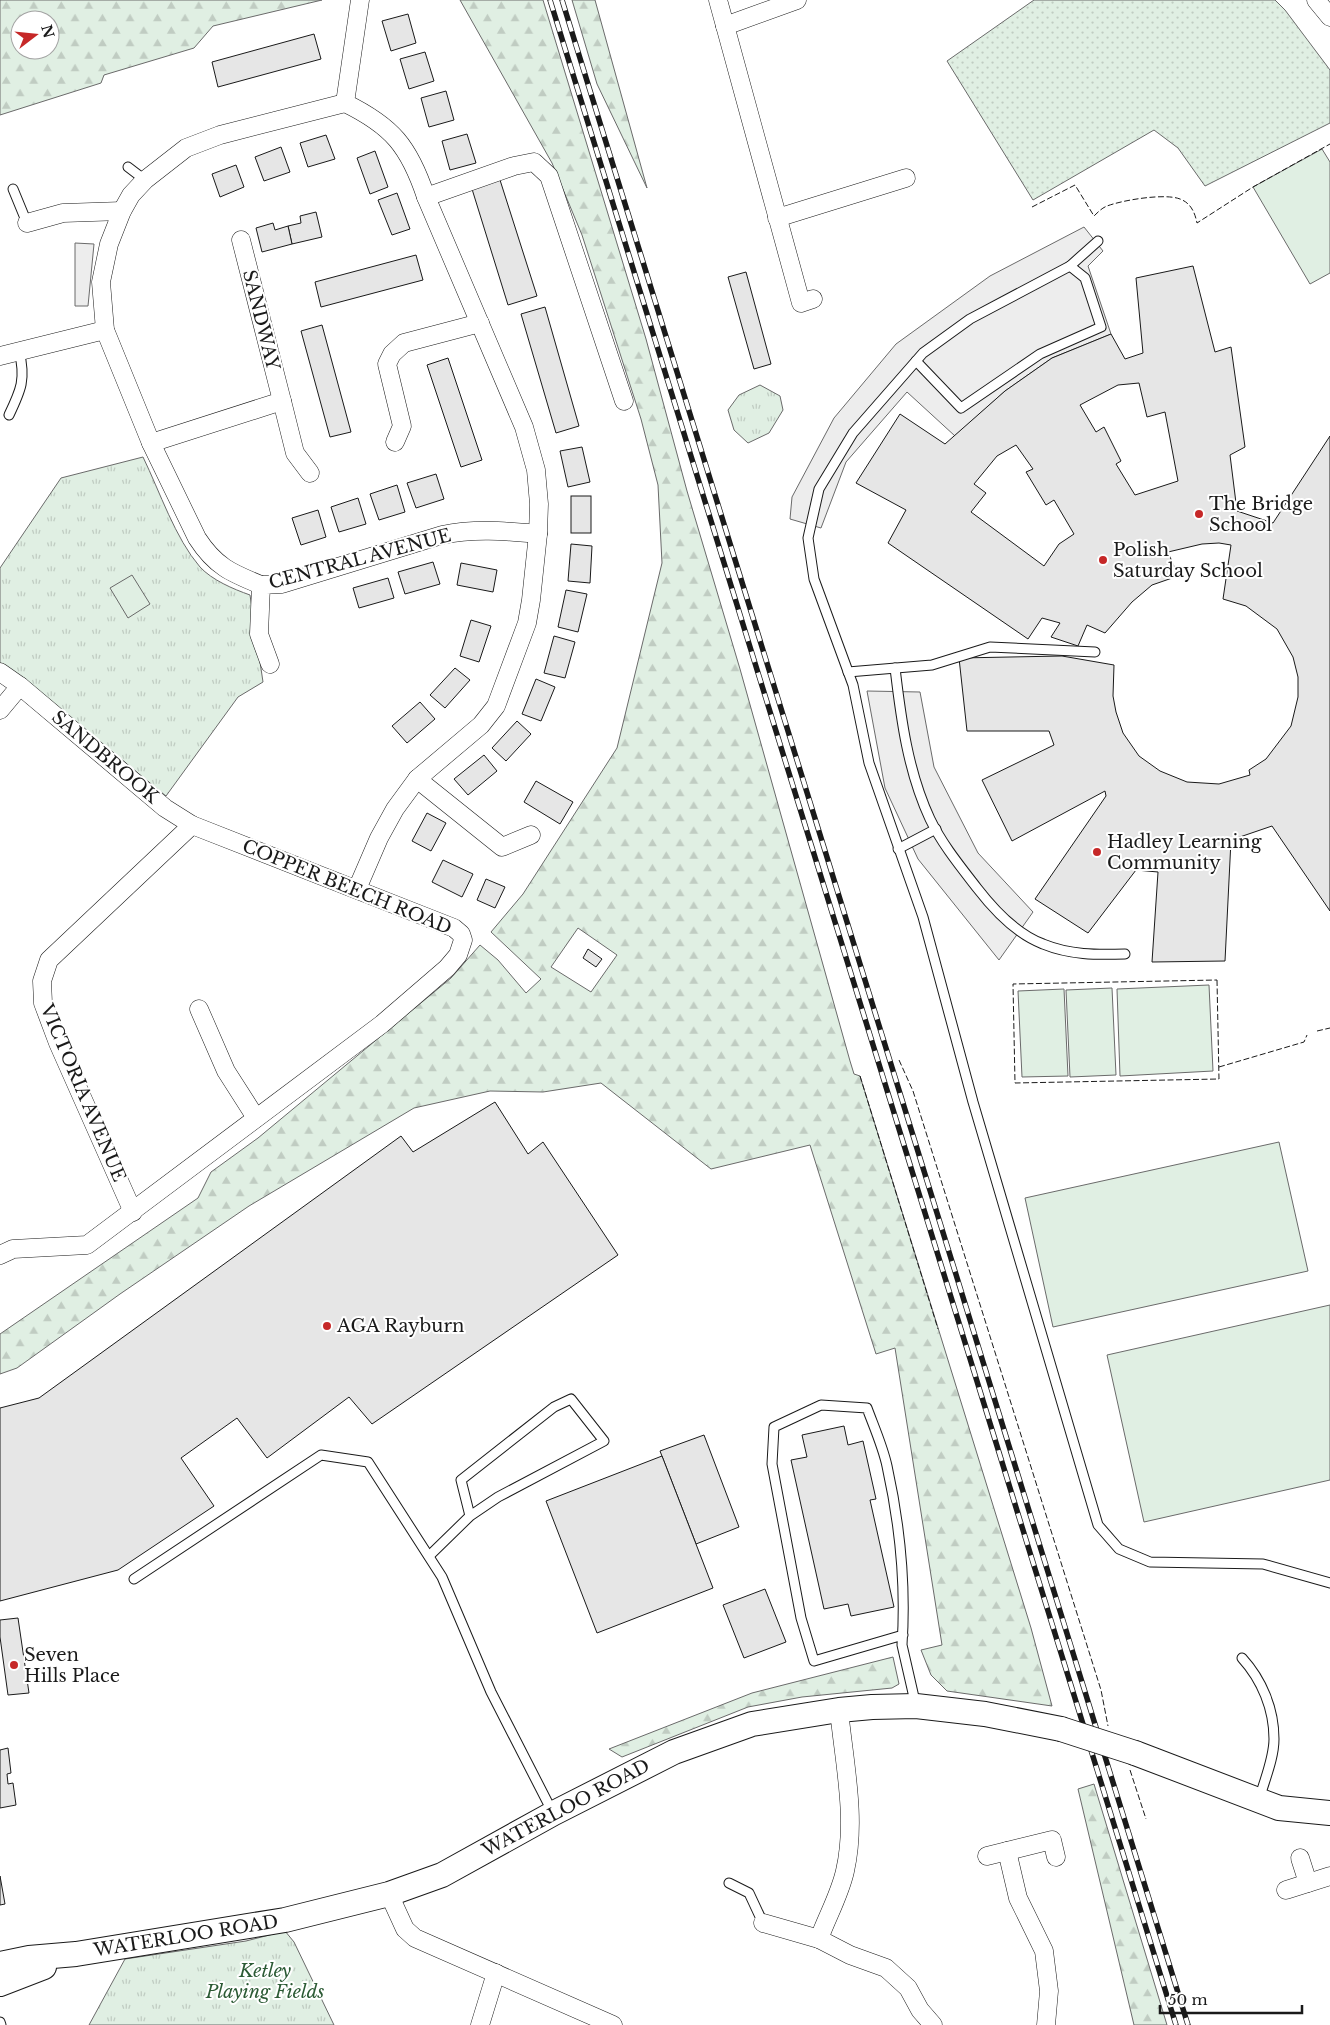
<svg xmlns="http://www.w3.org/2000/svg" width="1330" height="2025" viewBox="0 0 1330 2025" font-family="'Libre Baskerville',serif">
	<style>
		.grass { fill: url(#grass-dots); stroke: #6a6a6a }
		.forest { fill: url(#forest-firs); stroke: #6a6a6a; fill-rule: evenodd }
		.park { fill: url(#park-tufts); stroke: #6a6a6a }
		.pitch { fill: #e0efe3; stroke: #6a6a6a }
		.parking { fill: #ededed; stroke: #6a6a6a }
		.building { fill: #e6e6e6; stroke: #1a1a1a; fill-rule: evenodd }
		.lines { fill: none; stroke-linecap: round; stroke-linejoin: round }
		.lane-casing { stroke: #1a1a1a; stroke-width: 11 }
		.street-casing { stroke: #1a1a1a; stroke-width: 19 }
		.secondary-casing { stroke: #1a1a1a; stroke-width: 26 }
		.lane { stroke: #fff; stroke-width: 9 }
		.street { stroke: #fff; stroke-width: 18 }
		.secondary { stroke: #fff; stroke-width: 24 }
		.rail-casing { stroke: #1a1a1a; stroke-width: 5.5 }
		.rail { stroke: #fff; stroke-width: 4; stroke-dasharray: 11; stroke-linecap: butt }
		.secondary-bridge-casing { stroke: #1a1a1a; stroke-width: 26; stroke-linecap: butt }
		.secondary-bridge { stroke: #fff; stroke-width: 24 }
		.fence { stroke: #1a1a1a; stroke-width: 1; stroke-dasharray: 6 2.5; stroke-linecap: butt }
		.poi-dot { fill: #c62828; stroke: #fff; stroke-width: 2 }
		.labels { text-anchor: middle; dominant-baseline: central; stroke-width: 4; stroke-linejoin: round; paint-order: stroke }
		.street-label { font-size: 18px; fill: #1a1a1a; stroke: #fff }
		.poi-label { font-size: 18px; fill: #1a1a1a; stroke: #fff; text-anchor: start }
		.park-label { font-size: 18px; font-style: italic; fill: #2b5a34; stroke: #fff }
	</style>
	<defs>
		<pattern id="grass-dots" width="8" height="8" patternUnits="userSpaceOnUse" patternTransform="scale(1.25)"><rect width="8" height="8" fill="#e0efe3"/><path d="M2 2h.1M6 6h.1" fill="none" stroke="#c0ccc2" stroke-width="1.8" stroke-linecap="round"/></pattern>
		<pattern id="forest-firs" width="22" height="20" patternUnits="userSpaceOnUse" patternTransform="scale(1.25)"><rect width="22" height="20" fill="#e0efe3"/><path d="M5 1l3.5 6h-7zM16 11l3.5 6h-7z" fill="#c0ccc2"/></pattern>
		<pattern id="park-tufts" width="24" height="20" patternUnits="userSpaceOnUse" patternTransform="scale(1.25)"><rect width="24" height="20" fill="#e0efe3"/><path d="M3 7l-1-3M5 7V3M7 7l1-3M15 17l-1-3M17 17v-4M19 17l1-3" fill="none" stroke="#c0ccc2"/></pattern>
	</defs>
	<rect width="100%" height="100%" fill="#fff"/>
	<polygon class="grass" points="1034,0 1275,0 1285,10 1330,70 1330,123 1205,186 1178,148 1154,130 1033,200 947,61"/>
	<g class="forest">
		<path d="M 0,0 L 322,0 L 213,26 L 194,48 L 104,75 L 101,83 L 0,115 ZM 20,20 L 50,20 L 50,50 L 20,50 Z"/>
		<path d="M 460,0 L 543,0 L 646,339 L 687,491 L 740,669 L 850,1061 L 854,1074 L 860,1076 L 1031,1628 L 1052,1706 L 947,1691 L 931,1675 L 921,1650 L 942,1645 L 895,1348 L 876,1354 L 810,1145 L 711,1169 L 601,1083 L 543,1092 L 490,1091 L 414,1108 L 249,1206 L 120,1294 L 17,1368 L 0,1374 L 0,1334 L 198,1198 L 211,1172 L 258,1138 L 451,978 L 480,945 L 498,960 L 526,993 L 541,979 L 491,932 L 523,894 L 617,748 L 662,563 L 658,485 L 641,419 L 582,235 L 552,163 ZM 578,928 L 617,955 L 591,992 L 551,967 Z"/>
		<polygon points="572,0 595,0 647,188 597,84"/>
		<polygon points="893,1657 899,1684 892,1688 802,1697 748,1707 622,1757 609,1749 752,1693"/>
		<polygon points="1094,1784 1167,2025 1134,2025 1078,1789"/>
	</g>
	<g class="park">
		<polygon points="760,385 780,396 783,410 769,433 748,443 734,430 728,410 739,395"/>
		<path d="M 143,457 C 160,492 175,538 200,567 C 212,580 233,589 250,595 L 263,682 L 238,697 L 166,796 L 57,707 L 0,664 L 0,568 L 61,478 Z"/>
		<polygon points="285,1931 294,1942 334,2025 89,2025 125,1959 246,1941"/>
	</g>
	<g class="pitch">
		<polygon points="1322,149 1330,162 1330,273 1310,284 1253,187"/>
		<polygon points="132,575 150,604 128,618 110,588"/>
		<polygon points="1209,985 1213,1071 1120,1076 1117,989"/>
		<polygon points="1112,988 1116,1075 1070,1077 1066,990"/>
		<polygon points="1064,989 1068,1076 1022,1077 1018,991"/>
		<polygon points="1279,1142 1308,1271 1053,1327 1025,1198"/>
		<polygon points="1330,1305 1330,1480 1144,1522 1107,1355"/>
	</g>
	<g class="parking">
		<polygon points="1084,227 1103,251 1088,266 1111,334 1052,358 1005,391 955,436 907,392 846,462 821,528 790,519 792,497 834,418 896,344 990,276"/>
		<polygon points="75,243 94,244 88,306 75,306"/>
		<polygon points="867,691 920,692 934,767 978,853 1033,912 999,960 918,859 885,788"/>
	</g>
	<g class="building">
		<polygon points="408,14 416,43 391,51 382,21"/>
		<polygon points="314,34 321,59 218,87 212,62"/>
		<polygon points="425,52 434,81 409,89 400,59"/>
		<polygon points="446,91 454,120 429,127 421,98"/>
		<polygon points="467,134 476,163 450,170 442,141"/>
		<polygon points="326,135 335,159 308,167 300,143"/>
		<polygon points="281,147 290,172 264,181 255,157"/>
		<polygon points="375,151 388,187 370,194 357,158"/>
		<polygon points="236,165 244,187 220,197 212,174"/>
		<polygon points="500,180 537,296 508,305 472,189"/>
		<polygon points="397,193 410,229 392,235 378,200"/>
		<polygon points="316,212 322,237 292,244 288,226 301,223 300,216"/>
		<polygon points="273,223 275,230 288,226 292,244 262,252 256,228"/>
		<polygon points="416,255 423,280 321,307 315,282"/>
		<path d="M 1193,266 L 1215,352 L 1231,347 L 1245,447 L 1230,455 L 1237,511 L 1273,523 L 1330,436 L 1330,911 L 1272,826 L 1231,840 L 1225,961 L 1152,962 L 1158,872 L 1136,870 L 1088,933 L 1035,899 L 1106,796 L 1105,791 L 1012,841 L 982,780 L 1054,745 L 1049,731 L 967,731 L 959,658 L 1062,656 L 1114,665 L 1113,696 L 1116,712 L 1123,733 L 1139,756 L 1160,771 L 1187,782 L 1219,784 L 1250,775 L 1249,770 L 1266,759 L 1291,726 L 1298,697 L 1298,677 L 1293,657 L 1277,629 L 1246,606 L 1223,599 L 1231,545 L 1219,543 L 1202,544 L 1168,552 L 1178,576 L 1152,585 L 1132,602 L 1105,633 L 1087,625 L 1078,646 L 1051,637 L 1060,623 L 1042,618 L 1028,639 L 888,543 L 906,510 L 856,483 L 900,414 L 945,444 L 1005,391 L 1052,358 L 1111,334 L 1125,359 L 1143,353 L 1136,278 ZM 1139,383 L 1147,417 L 1165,412 L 1178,481 L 1135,495 L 1116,464 L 1121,461 L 1104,427 L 1096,432 L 1080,405 L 1118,385 ZM 1016,445 L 1033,469 L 1026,472 L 1046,505 L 1054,500 L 1074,534 L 1059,544 L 1044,566 L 971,512 L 986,493 L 974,484 L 997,456 Z"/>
		<polygon points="746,272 771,364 754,369 728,277"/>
		<polygon points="545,307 579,426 556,433 521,314"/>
		<polygon points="322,325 351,432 330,437 301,331"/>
		<polygon points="448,358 482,460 461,467 427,365"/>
		<polygon points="582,447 590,482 568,487 560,451"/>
		<polygon points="436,474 444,499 416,508 407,483"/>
		<polygon points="397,485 405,512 379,520 370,494"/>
		<rect x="571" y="496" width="20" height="37"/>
		<polygon points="358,498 366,524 339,532 331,507"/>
		<polygon points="318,510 326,537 301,545 292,518"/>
		<polygon points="571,544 592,546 590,583 568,581"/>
		<polygon points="433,562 440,584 405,594 398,572"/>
		<polygon points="461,563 497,570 493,592 457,585"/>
		<polygon points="388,578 394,598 359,608 353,588"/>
		<polygon points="566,590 587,594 578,632 558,627"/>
		<polygon points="471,620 491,626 479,662 460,656"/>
		<polygon points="554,636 575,642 565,678 544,673"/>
		<polygon points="455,668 470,680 445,708 430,695"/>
		<polygon points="536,679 555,687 541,721 522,714"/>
		<polygon points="420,702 435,719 407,743 392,726"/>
		<polygon points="517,721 531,734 506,761 492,748"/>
		<polygon points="484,755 497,771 468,795 454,779"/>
		<polygon points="536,781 573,802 560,824 524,802"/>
		<polygon points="427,813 446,823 431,851 412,841"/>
		<polygon points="443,860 473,874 462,897 432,882"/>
		<polygon points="486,879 505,887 495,908 477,900"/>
		<polygon points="588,949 602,959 596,967 583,958"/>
		<polygon points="495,1102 528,1154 543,1142 618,1255 372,1424 349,1397 267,1458 237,1418 181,1458 214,1506 118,1570 0,1601 0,1408 39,1398 401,1136 413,1152"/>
		<polygon points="844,1426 848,1445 863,1441 876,1499 870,1500 894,1607 851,1616 848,1604 824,1609 791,1460 807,1457 802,1435"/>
		<polygon points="704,1435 739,1527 696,1544 660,1451"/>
		<polygon points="662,1456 713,1588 597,1633 546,1501"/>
		<polygon points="765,1589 786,1642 744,1658 723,1605"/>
		<polygon points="18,1618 29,1693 8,1695 0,1637 0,1620"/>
		<polygon points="8,1748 11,1773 7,1774 8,1784 13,1783 16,1805 0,1808 0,1750"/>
		<polygon points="0,1876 5,1904 0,1905"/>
	</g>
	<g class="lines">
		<defs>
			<g id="lane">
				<polyline points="128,167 145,180"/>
				<polyline points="13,189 27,223"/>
				<polyline points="1098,241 1070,266 970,319 923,353 853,433 819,489 808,538 814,579 853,685 869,763 923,917 973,1102 1098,1525 1119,1549 1150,1562 1263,1564 1330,1583"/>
				<polyline points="916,361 961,408 1040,354 1101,327 1085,278 1070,266"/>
				<path d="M 9,415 C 21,390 26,379 19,351"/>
				<path d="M 895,668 C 901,719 908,772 930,819 C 942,844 960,866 977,888 C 994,910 1016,934 1043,944 C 1070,955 1096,955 1125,954"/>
				<polyline points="848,672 932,665 990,647 1095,652"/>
				<polyline points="898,849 936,829"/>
				<polyline points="429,1556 470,1516 498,1497 604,1441 571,1399 554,1407 461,1480 470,1516"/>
				<polyline points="134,1579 321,1455 368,1462 442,1577 491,1692 553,1813"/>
				<path d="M 903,1635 L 814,1661 L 801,1618 L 772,1464 L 774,1427 L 821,1405 L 867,1408 C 874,1427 883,1447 887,1466 C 900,1525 906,1586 902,1645 L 916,1706"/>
				<path d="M 1242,1658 C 1262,1680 1274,1709 1274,1739 C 1274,1759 1264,1781 1259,1800"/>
				<polyline points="729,1883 749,1893 763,1923"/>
				<polyline points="0,2022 1,2025"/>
			</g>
			<g id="street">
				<polyline points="718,0 801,303 813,299"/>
				<polyline points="1316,0 1330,17"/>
				<polyline points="725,26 797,0"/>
				<polyline points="345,103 360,0"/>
				<polyline points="426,197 514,166 534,162 549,176 624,401"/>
				<polyline points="777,218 906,178"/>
				<polyline points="27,223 63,213 122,211"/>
				<polyline points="0,356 105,330"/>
				<polyline points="282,401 295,453 310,473"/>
				<polyline points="395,442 402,426 387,364 392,354 404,343 480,323"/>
				<polyline points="151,443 282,401 241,240"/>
				<path d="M 261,585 C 231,573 215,566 197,538 L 151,443 L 105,330 L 101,282 L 109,244 L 122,211 L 131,195 L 145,180 L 186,148 L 220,135 L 345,103 C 392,126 409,146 426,197 L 524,427 L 536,470 L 539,504 L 538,534 L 531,600 L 527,623 L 496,706 L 481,725 L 417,779 L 395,809 L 379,838 L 357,889"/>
				<path d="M 270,664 L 259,634 L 261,585 L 282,584 L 442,535 C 475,528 505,531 538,534"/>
				<polyline points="0,672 20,686 165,808 192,825 454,928 461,934 463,940 458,955 447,968 382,1024 87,1245 13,1249 0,1255"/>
				<polyline points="0,710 20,686"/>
				<polyline points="417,779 502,847 531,835"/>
				<polyline points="199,1009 226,1071 256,1118"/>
				<polyline points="133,1212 58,1043 43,1003 42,981 49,960 192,825"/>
				<path d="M 839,1710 C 844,1762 857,1819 845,1871 C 840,1894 827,1917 819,1939 L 850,1955 L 886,1968 L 908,1988 L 920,2010 L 933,2025"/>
				<polyline points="1007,1851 1018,1898 1044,1951 1049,1991 1046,2025"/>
				<polyline points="987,1856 1052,1840 1056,1857"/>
				<polyline points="1300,1858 1308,1883"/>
				<polyline points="1286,1890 1330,1876"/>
				<polyline points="389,1894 405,1929 415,1938 613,2025"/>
				<polyline points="763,1923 819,1939"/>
				<polyline points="480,2025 496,1973"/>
			</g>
			<g id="secondary">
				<polyline points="1135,1753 1279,1808 1330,1813"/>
				<polyline points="0,1964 29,1958 76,1954 285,1920 389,1894 442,1875 554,1813 674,1752 752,1724 839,1710 872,1707 916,1706 985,1714 1061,1729"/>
				<polyline points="0,1984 44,1967"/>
			</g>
		</defs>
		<use href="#lane" class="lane-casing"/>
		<use href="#street" class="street-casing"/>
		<use href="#secondary" class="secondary-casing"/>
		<use href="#lane" class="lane"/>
		<use href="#street" class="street"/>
		<use href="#secondary" class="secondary"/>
		<defs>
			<g id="rail">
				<polyline points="550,0 1176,2025"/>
				<polyline points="562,0 1188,2025"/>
			</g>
		</defs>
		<use href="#rail" class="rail-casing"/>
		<use href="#rail" class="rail"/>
		<defs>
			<polyline id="secondary-bridge" points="1061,1729 1135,1753"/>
		</defs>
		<use href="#secondary-bridge" class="secondary-bridge-casing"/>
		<use href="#secondary-bridge" class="secondary-bridge"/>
		<g class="fence">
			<path d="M 1032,207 L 1075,185 L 1094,216 C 1098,212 1102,208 1107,206 C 1123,200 1165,193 1180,199 C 1191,203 1195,213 1197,223 L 1253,187 L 1330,144"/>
			<polygon points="1217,980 1219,1079 1015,1083 1013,984"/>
			<polyline points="1317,1031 1330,1028"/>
			<polyline points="899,1060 913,1091 1101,1690 1108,1726"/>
			<polyline points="1219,1067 1304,1042 1307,1035"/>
			<polyline points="860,1076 938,1329"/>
			<polyline points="1130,1770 1146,1819"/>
		</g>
	</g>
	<g class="poi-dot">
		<circle cx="1199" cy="514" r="5"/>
		<circle cx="1103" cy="560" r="5"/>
		<circle cx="1097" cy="852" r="5"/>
		<circle cx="327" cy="1326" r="5"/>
		<circle cx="14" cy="1665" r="5"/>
	</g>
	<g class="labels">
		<g class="street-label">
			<text transform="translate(261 320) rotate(76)">SANDWAY</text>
			<text transform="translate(360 559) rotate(-15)">CENTRAL AVENUE</text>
			<text transform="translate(105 757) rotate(40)">SANDBROOK</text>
			<text transform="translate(347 887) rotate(22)">COPPER BEECH ROAD</text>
			<text transform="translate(83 1093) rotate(67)">VICTORIA AVENUE</text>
			<text transform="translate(566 1808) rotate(-28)">WATERLOO ROAD</text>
			<text transform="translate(186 1936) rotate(-9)">WATERLOO ROAD</text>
		</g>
		<g class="poi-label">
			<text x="1209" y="504">The Bridge<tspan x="1209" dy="21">School</tspan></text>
			<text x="1113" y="550">Polish<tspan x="1113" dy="21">Saturday School</tspan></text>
			<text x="1107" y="842">Hadley Learning<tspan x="1107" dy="21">Community</tspan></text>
			<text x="337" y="1326">AGA Rayburn</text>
			<text x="24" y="1655">Seven<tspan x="24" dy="21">Hills Place</tspan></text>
		</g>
		<g class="park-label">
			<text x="265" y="1971">Ketley<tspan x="265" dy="21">Playing Fields</tspan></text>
		</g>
	</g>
	<g transform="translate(35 35) rotate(74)"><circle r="24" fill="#ffffff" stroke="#a3a3a3"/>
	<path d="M0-4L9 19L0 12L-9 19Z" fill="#c62828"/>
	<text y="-8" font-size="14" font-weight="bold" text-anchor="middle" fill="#1a1a1a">N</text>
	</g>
	<path d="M1160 2005v8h142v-8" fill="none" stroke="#1a1a1a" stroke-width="2.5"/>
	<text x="1168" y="2005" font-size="15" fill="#1a1a1a" stroke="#ffffff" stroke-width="4" paint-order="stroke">50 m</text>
</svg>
